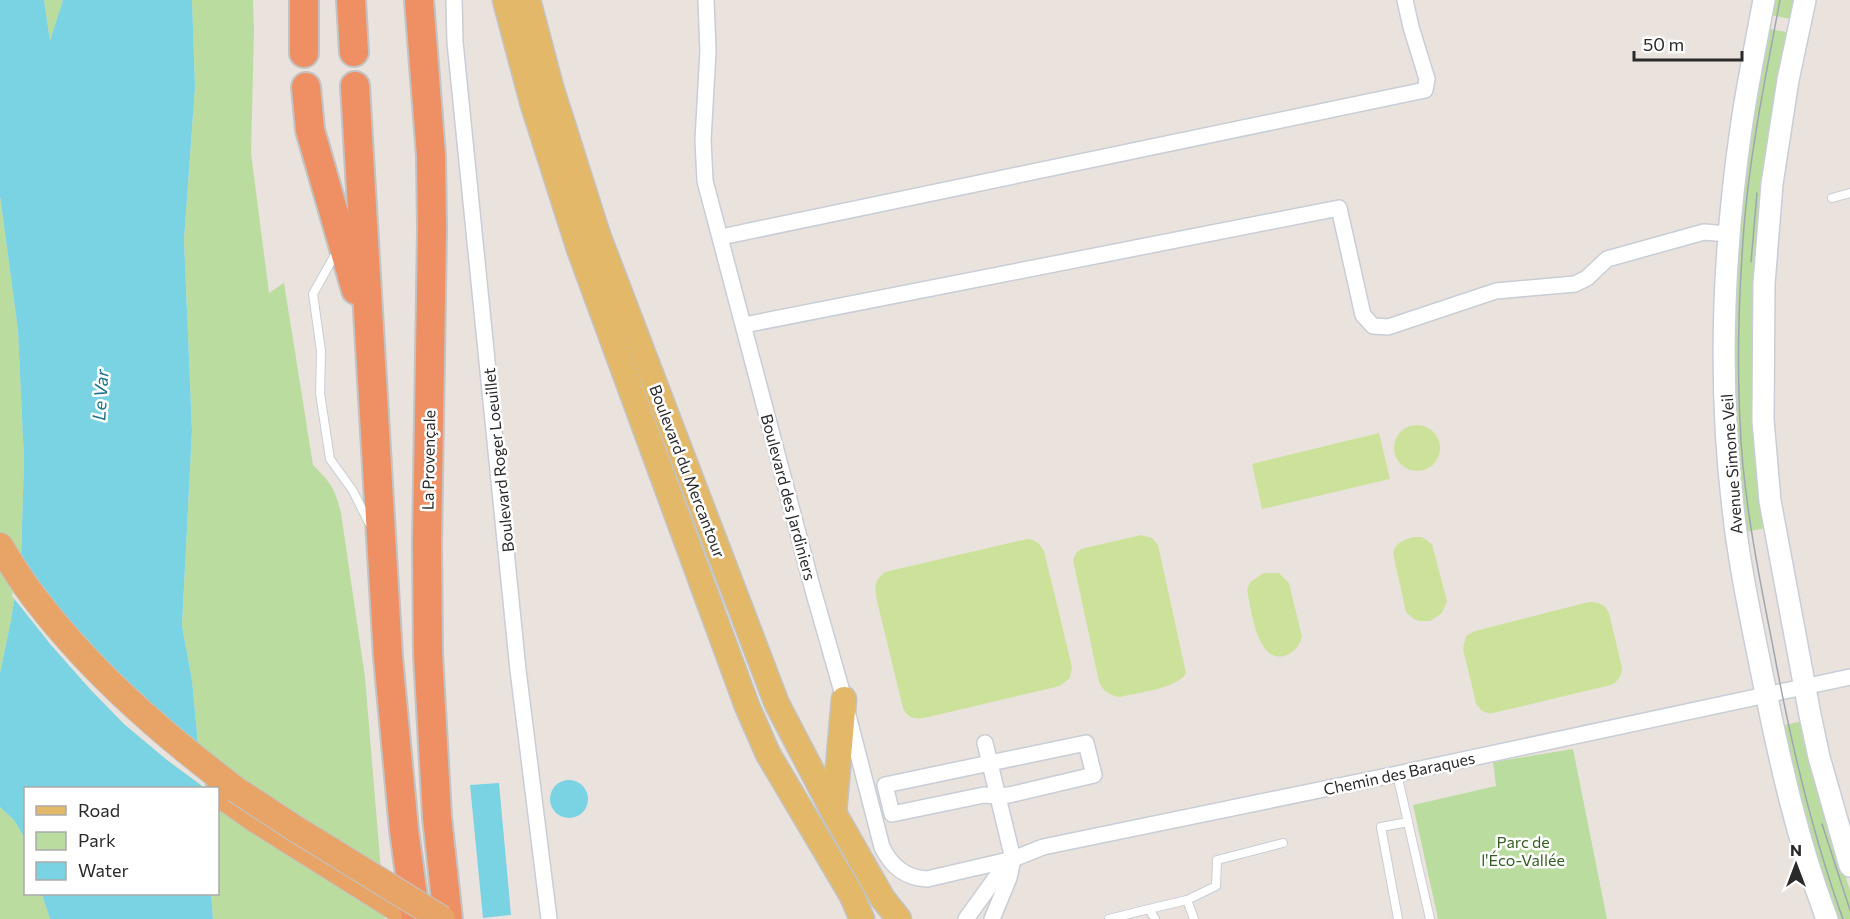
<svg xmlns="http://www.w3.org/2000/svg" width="1850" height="919" viewBox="0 0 1850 919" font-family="Commissioner,sans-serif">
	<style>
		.green { fill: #badc9e }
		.pitch { fill: #cce29b }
		.water { fill: #79d3e3 }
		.pier { fill: #eae3dd }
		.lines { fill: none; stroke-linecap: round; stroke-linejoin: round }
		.service-casing { stroke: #c8cdd6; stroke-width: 10 }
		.minor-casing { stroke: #c8cdd6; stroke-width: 18 }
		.secondary-casing { stroke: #c8cdd6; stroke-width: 24 }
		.primary-casing { stroke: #c3c3c3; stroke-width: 27 }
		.trunk-casing { stroke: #c3c3c3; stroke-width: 28 }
		.motorway-casing { stroke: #c3c3c3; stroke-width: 32 }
		.service { stroke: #fff; stroke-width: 8 }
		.minor { stroke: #fff; stroke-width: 15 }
		.secondary { stroke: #fff; stroke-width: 21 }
		.primary { stroke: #e3b969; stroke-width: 24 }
		.trunk { stroke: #e8a466; stroke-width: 26 }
		.motorway { stroke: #ee9064; stroke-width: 28 }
		.tram { stroke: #a0a5b2; stroke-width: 1.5 }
		.trunk-bridge-casing { stroke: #c3c3c3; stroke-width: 28; stroke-linecap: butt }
		.trunk-bridge { stroke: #e8a466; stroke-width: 26 }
		.labels { text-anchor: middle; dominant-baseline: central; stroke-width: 5; stroke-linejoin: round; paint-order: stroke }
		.street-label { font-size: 16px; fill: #2a2a2a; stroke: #fff }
		.park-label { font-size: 16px; fill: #355f21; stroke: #fff }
		.water-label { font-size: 18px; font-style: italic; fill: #1a738d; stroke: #fff }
	</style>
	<rect width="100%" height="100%" fill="#eae3dd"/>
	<g class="green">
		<polygon points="44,0 63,0 50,42"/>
		<path d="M 192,0 L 253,0 L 254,31 L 251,153 L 269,293 L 284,283 L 313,465 C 331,483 335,488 341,513 L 365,677 L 385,919 L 213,919 L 211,894 L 218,894 L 218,788 L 202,788 L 192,680 L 182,626 L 192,430 L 184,240 L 195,87 Z"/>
		<polygon points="1771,0 1796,0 1793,18 1790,19 1770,15"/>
		<polygon points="1770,29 1786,32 1789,35 1781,79 1766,528 1745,532 1736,467 1731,365 1737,224 1766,31"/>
		<polygon points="0,196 18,330 24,461 21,559 11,620 0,673"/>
		<polygon points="1804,721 1832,830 1850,891 1850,919 1833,919 1779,726"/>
		<polygon points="1573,749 1607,919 1438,919 1413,805 1496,786 1493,762"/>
		<polygon points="0,807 14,820 25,839 26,894 42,894 50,919 0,919"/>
	</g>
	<g class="pitch">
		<circle cx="1417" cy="448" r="23"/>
		<polygon points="1379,433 1390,479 1262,509 1252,464"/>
		<path d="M 1141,535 L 1152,538 L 1158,545 L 1186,673 C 1179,688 1136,693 1120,697 C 1110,696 1103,691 1099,682 L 1073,560 L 1076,553 L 1081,549 Z"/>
		<path d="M 1413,537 L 1422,537 L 1432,544 L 1447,601 L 1442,613 L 1430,621 L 1419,621 L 1414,619 L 1406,612 L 1393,553 C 1395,543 1404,540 1413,537 Z"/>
		<path d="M 1027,539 C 1037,540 1039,543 1044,551 L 1072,667 L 1070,678 L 1060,686 L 924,718 C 914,719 907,718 903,708 L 877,601 C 875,586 873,582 885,572 Z"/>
		<path d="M 1264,573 L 1279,573 L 1289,583 L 1302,637 C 1300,645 1294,652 1287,655 C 1257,667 1251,608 1247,590 L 1250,582 Z"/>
		<path d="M 1589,602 C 1598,602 1605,604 1609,613 L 1622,668 C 1622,676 1618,681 1611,685 L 1493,713 C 1485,714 1480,711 1476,703 L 1463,649 L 1466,636 L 1475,631 Z"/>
	</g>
	<g class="water">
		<polygon points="0,0 44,0 50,41 63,0 192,0 195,87 184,240 192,430 182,626 192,680 202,788 26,788 25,839 14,820 0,807 0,673 11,620 21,559 24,461 18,330 0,196"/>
		<circle cx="569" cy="799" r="19"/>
		<polygon points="499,783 511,915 483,918 470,785"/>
		<polygon points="42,894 211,894 213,919 50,919"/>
	</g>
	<polygon class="pier" points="18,559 54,604 125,683 201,750 205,788 167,760 124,724 89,688 51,645 12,596"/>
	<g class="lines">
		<defs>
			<g id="service">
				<polyline points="1832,198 1850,193"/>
				<polyline points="337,251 313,294 321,351 320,393 330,459 353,491 369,523"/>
				<polyline points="1397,774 1430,919"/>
				<polyline points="1187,900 1216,886 1217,860 1283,843"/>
				<polyline points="1149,909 1187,900 1194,919"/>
				<polyline points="1109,919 1149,909 1155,919"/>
				<polyline points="1398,919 1381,827 1408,822"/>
			</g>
			<g id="minor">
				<polyline points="454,0 455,42 518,670 549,919"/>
				<path d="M 706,0 L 708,51 L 703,140 L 705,181 L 813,590 L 841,688 L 882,847 C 891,866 906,878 927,879 L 1013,859 L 1043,847 L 1397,774 L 1850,677"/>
				<polyline points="721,237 1425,90 1427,79 1411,27 1405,0"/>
				<polyline points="744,325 1339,208 1363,315 1373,326 1388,327 1496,291 1575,284 1587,278 1607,259 1704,232 1729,234"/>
				<polyline points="985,743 1013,859 1009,878 992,919"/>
				<polygon points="1086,743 1094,775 1009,795 998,796 984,795 892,814 885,785"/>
				<polyline points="966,919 997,876 1013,859"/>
			</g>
			<g id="secondary">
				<path d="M 1764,0 C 1756,43 1747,86 1741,129 C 1723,254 1718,383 1733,508 C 1739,564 1751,619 1762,674 C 1779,757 1797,840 1827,919"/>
				<polyline points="1805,0 1788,80 1772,184 1764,284 1763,420 1770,501 1810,715 1819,757 1850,866"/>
			</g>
			<g id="primary">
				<polyline points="505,0 533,105 579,249 747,706 768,754 851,894 862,919"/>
				<polyline points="528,0 551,87 598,235 777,704 834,813 883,899 899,919"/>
				<polyline points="834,813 844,699"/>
			</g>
			<g id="trunk">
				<path d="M 0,546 C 8,559 16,572 25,585 C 82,664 157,730 235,789"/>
				<polyline points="218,793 258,821 414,919"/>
			</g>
			<g id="motorway">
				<polyline points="304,0 304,53"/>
				<polyline points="351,0 354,52"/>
				<polyline points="419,0 431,156 432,230 427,544 428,654 437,817 448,919"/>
				<polyline points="355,86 388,657 404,830 416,919"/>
				<polyline points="306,87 310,130 356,290"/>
			</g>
		</defs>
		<use href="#service" class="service-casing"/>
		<use href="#minor" class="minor-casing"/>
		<use href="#secondary" class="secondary-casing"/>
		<use href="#primary" class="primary-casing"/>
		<use href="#trunk" class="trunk-casing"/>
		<use href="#motorway" class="motorway-casing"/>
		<use href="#service" class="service"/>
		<use href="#minor" class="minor"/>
		<use href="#secondary" class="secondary"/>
		<use href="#primary" class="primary"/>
		<use href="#trunk" class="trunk"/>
		<use href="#motorway" class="motorway"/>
		<g class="tram">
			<path d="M 1780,0 C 1766,75 1750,151 1744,227 C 1738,304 1736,389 1743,466 C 1749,527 1761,586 1773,647 C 1790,739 1811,831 1843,919"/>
			<polyline points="1751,262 1757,193"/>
			<polyline points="1822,824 1850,910"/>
		</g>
		<defs>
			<polyline id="trunk-bridge" points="235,789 296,829 442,919"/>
		</defs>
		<use href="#trunk-bridge" class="trunk-bridge-casing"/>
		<use href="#trunk-bridge" class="trunk-bridge"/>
	</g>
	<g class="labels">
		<g class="street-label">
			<text transform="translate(428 460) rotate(-89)">La Provençale</text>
			<text transform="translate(498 460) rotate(-96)">Boulevard Roger Loeuillet</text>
			<text transform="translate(1731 464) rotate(-94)">Avenue Simone Veil</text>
			<text transform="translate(688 471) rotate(69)">Boulevard du Mercantour</text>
			<text transform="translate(789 497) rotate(75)">Boulevard des Jardiniers</text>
			<text transform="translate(1399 773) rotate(-12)">Chemin des Baraques</text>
		</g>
		<g class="park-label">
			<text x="1523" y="841">Parc de<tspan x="1523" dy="18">l'Éco-Vallée</tspan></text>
		</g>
		<g class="water-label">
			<text transform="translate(100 395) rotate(-86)">Le Var</text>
		</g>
	</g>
	<rect x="24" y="787" width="195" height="108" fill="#ffffff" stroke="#aaaaaa" stroke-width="1.5"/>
	<rect x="36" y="806" width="30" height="9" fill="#e3b969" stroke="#aaaaaa" stroke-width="1.5"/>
	<text x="78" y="817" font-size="18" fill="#2a2a2a">Road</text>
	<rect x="36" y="832" width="30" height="18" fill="#badc9e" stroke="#aaaaaa" stroke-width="1.5"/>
	<text x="78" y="847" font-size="18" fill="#2a2a2a">Park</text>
	<rect x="36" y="862" width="30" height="18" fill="#79d3e3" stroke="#aaaaaa" stroke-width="1.5"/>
	<text x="78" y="877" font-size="18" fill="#2a2a2a">Water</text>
	<g transform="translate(1796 865)" stroke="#ffffff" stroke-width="4.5" paint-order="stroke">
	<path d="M0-4.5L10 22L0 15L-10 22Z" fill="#2a2a2a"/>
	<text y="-9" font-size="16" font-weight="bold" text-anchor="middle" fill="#2a2a2a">N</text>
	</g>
	<path d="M1634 51v9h108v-9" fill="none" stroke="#2a2a2a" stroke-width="3"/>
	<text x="1643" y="51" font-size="18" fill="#2a2a2a" stroke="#ffffff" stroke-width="4.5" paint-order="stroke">50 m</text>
</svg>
